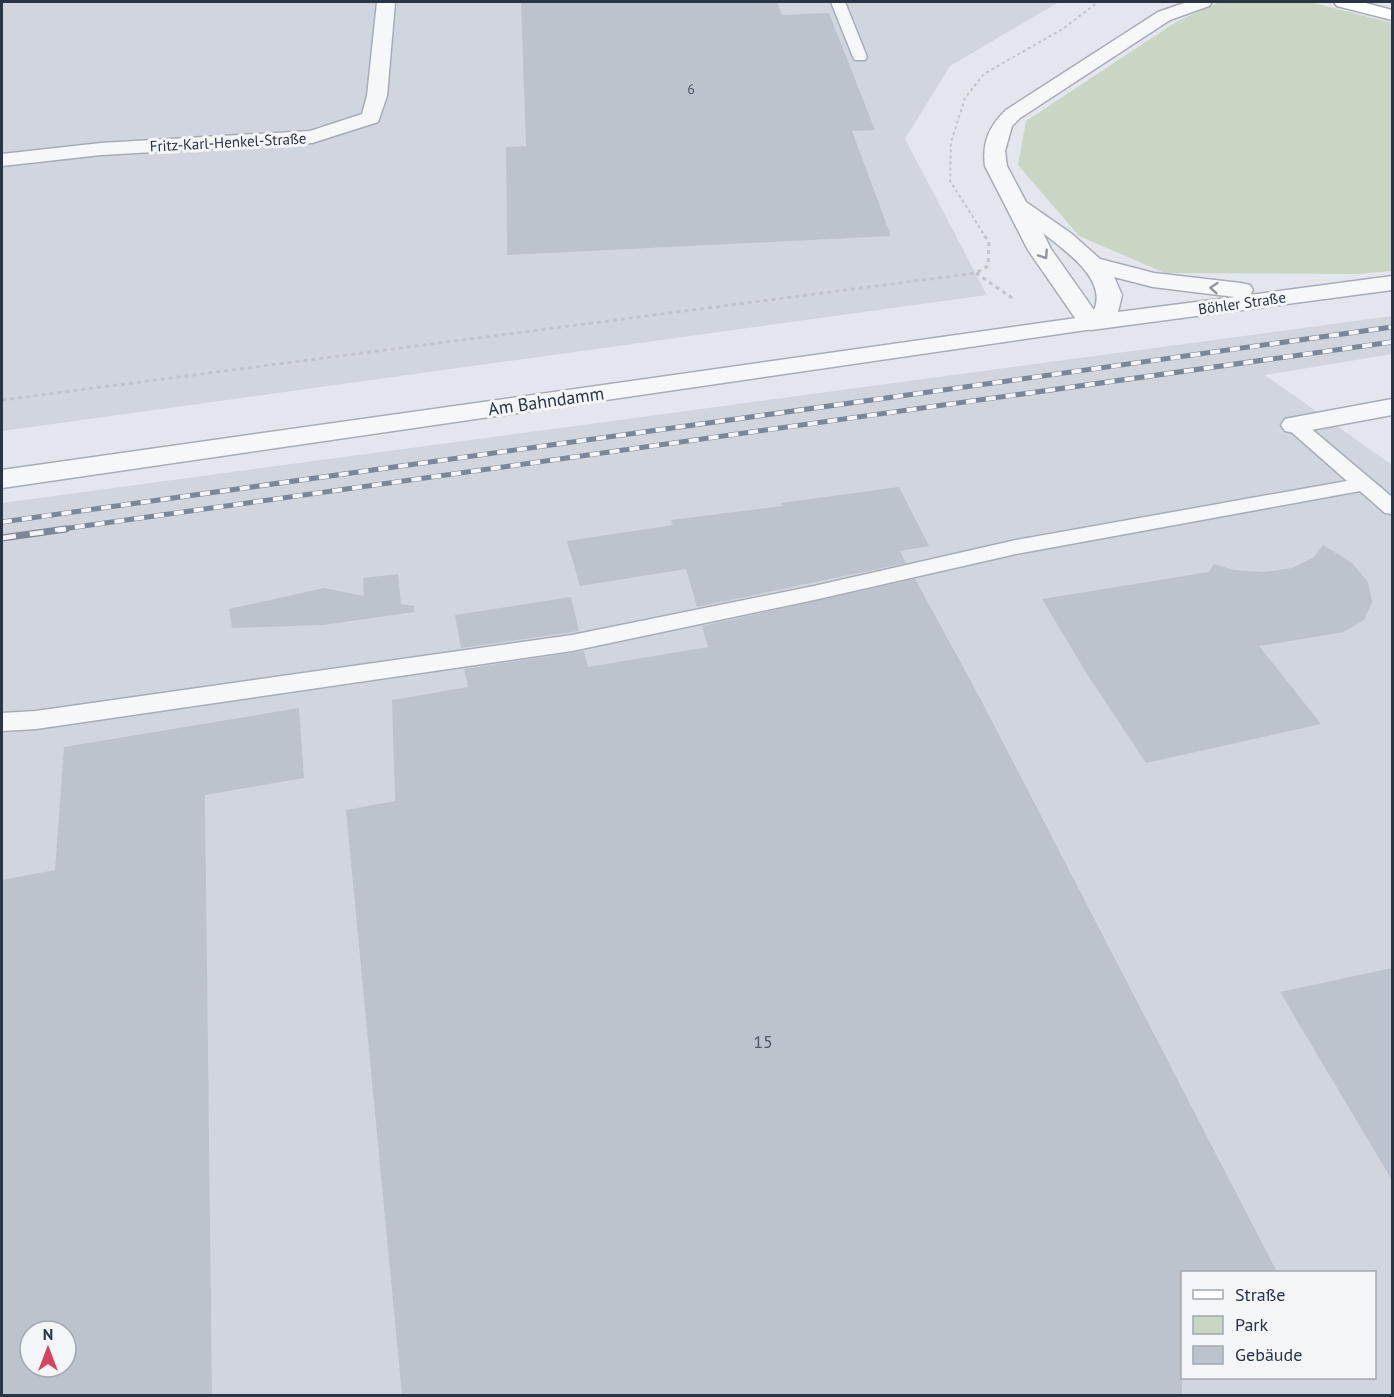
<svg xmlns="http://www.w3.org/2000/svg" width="1394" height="1397" viewBox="0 0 1394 1397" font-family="'PT Sans',sans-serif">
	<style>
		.built { fill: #d1d6de; fill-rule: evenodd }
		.green { fill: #c9d6c3 }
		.building { fill: #bcc3cc; fill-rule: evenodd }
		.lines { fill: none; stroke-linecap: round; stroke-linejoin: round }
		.service-casing { stroke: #a7adb7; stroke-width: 3 }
		.minor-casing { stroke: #a7adb7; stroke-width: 3 }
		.tertiary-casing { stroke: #a7adb7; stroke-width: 3 }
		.secondary-casing { stroke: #a7adb7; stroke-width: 3 }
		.path-far1 { stroke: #c1c4ca; stroke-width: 2; stroke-dasharray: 3 3; stroke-linecap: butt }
		.path { stroke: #c1c4ca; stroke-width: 3; stroke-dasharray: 4 4; stroke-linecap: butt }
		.service { fill: #f6f7f9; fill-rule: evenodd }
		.minor { fill: #f6f7f9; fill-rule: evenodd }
		.tertiary { fill: #f6f7f9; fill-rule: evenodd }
		.secondary { fill: #fff; fill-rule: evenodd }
		.rail-far1-casing { stroke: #7b8696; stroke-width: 5 }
		.rail-casing { stroke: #7b8696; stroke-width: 7 }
		.rail-far1 { stroke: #f3f5f9; stroke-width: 4; stroke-dasharray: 10; stroke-linecap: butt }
		.rail { stroke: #f3f5f9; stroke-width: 4.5; stroke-dasharray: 14; stroke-linecap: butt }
		.oneway { stroke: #90969f }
		.labels { text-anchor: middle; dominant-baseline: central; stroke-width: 6; stroke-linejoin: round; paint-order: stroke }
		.far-number-label { font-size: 14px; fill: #4e5867 }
		.far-street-label { font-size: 15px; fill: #293445; stroke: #f3f5f9 }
		.street-label { font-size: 18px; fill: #293445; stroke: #f3f5f9 }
		.near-number-label { font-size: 18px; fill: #4e5867 }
	</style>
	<rect width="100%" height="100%" fill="#e3e6ec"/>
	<g class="built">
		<polygon points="2,2 1059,2 950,66 905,139 987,295 2,431"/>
		<path d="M 1392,316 L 1392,354 L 1265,375 L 1392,465 L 1392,1395 L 2,1395 L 2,503 ZM 1182,1272 L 1374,1272 L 1374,1378 L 1182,1378 ZM 30,1331 L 66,1331 L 66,1367 L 30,1367 Z"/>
	</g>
	<polygon class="green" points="1219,2 1310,2 1392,23 1392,271 1358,274 1165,273 1079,236 1018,165 1026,121 1176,22"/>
	<g class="building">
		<polygon points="521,2 777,2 782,15 829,13 875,130 852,131 891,236 507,255 506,147 526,146"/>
		<polygon points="899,487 929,546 900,551 906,563 697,607 686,569 580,586 567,541 673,525 671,520 782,506 781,503"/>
		<polygon points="1323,545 1352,563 1368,582 1372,602 1364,620 1344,632 1259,646 1321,724 1146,763 1087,674 1042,599 1209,572 1214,564 1234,570 1265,572 1292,568 1314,557"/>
		<polygon points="398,574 401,604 414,606 414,612 323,625 232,628 229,609 324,588 364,596 363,578"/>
		<polygon points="915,579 980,698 1277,1272 1182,1272 1182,1395 402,1395 346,810 395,801 392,700 468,687 464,669 584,651 588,667 708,647 702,626"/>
		<polygon points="571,597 579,631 461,648 455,615"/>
		<path d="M 299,708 L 304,778 L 205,795 L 212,1395 L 2,1395 L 2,880 L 55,870 L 64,747 ZM 30,1331 L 66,1331 L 66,1367 L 30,1367 Z"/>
		<polygon points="1392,968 1392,1180 1280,992"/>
	</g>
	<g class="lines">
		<defs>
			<g id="service">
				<polygon points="831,2 845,2 867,57 865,60 855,60 853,57"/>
				<polygon points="1295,419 1302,421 1392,497 1392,514 1385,513 1360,491 1016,554 814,600 572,651 36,729 2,731 2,713 36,711 572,635 814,586 1016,540 1347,481 1288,429 1285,425 1288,421"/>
			</g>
			<g id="minor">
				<polygon points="377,2 395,2 387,96 378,122 312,143 101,155 2,166 2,154 101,143 310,131 362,114 367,96"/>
				<polygon points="1091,316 1100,318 1103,323 1100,328 2,488 2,470"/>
				<polygon points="1392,399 1392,415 1295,433 1285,431 1281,425 1285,419 1295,417"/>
			</g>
			<path id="tertiary" d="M 1187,2 L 1212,2 L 1209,6 L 1170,20 L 1020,118 L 1012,126 L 1005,151 L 1007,166 L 1026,202 L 1072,234 L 1100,259 L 1154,273 L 1241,283 L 1250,285 L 1253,290 L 1250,295 L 1392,276 L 1392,290 L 1091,330 L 1082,328 L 1028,250 L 985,166 C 982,143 989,126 1006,110 L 1158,12 ZM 1043,233 C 1064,250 1108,279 1094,310 L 1051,249 ZM 1114,277 L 1153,287 L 1235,297 L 1118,312 L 1122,295 Z"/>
			<polygon id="secondary" points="1334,2 1362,2 1392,10 1392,20 1337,6"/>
		</defs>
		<use href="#service" class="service-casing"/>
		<use href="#minor" class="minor-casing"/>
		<use href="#tertiary" class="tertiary-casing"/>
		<use href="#secondary" class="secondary-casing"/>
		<polyline class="path-far1" points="983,233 950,181 951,142 965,98 984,74 1064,28 1098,2"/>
		<g class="path">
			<polyline points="976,273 1015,300"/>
			<polyline points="2,400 976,273 988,266 989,242 982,232"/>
		</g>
		<use href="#service" class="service"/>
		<use href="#minor" class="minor"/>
		<use href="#tertiary" class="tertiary"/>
		<use href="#secondary" class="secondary"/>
		<defs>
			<g id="rail-far1">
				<polyline points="2,522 1392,327"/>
				<polyline points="55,530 1392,342"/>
			</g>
			<polyline id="rail" points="2,538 66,529"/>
		</defs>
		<use href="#rail-far1" class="rail-far1-casing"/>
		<use href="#rail" class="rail-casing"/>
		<use href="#rail-far1" class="rail-far1"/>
		<use href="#rail" class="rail"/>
	</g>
	<defs><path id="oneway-chevron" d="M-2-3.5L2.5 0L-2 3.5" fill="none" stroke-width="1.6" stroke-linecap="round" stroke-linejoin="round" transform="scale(1.5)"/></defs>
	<g class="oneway">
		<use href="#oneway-chevron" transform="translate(1044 255) rotate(57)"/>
		<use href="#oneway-chevron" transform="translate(1214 288) rotate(-175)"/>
	</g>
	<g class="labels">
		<g class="far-number-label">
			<text x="691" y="89">6</text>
		</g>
		<g class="far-street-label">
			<text transform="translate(228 142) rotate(-3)">Fritz-Karl-Henkel-Straße</text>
			<text transform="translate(1242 303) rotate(-8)">Böhler Straße</text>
		</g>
		<g class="street-label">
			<text transform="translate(546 401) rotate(-8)">Am Bahndamm</text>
		</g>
		<g class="near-number-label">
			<text x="763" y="1041">15</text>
		</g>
	</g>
	<rect width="1394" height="1397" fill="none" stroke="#293445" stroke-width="6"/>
	<rect x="1181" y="1271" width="195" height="108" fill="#f3f5f9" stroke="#a2a8b1" stroke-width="1.5"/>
	<rect x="1193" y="1290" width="30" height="9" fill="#ffffff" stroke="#a2a8b1" stroke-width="1.5"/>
	<text x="1235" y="1301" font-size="18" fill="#293445">Straße</text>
	<rect x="1193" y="1316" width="30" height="18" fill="#c9d6c3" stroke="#a2a8b1" stroke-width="1.5"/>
	<text x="1235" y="1331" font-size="18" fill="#293445">Park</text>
	<rect x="1193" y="1346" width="30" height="18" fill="#bcc3cc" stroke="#a2a8b1" stroke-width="1.5"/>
	<text x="1235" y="1361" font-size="18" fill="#293445">Gebäude</text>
	<g transform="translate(48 1349)"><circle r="28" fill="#f3f5f9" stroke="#a2a8b1" stroke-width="1.5"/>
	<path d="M0-4.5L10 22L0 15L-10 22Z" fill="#d6435e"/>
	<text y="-9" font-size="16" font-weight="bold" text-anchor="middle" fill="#293445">N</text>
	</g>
</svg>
